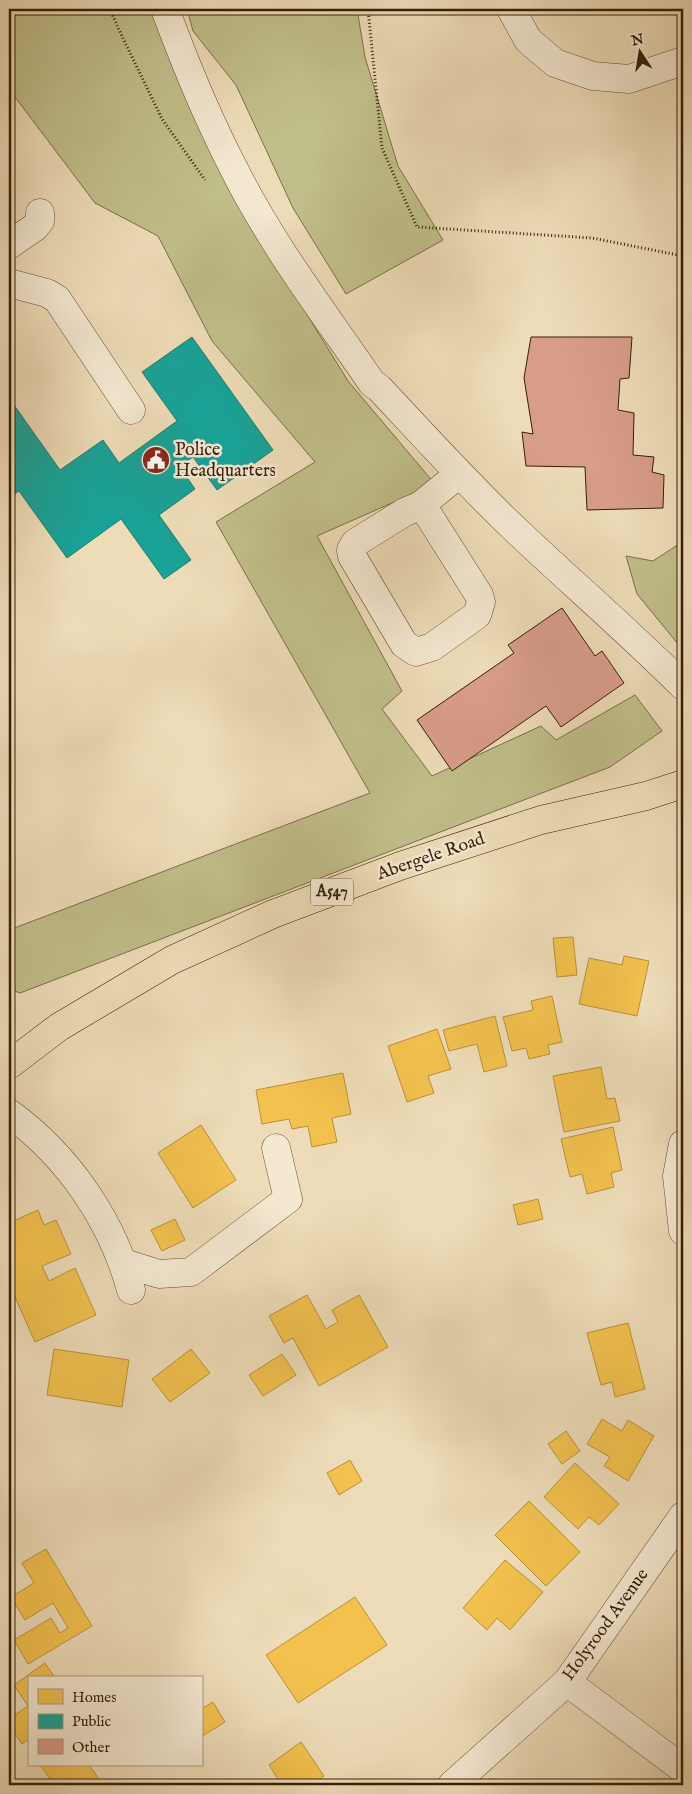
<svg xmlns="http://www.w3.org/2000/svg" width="692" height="1794" viewBox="0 0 692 1794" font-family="'IM FELL English',serif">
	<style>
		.green { fill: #c0be8a; stroke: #7b6e48 }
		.homes { fill: #f2c14e; stroke: #ba9039 }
		.public { fill: #17a398; stroke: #207b6c }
		.building { fill: #d89d89; stroke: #361e07 }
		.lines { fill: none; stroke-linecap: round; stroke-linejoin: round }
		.minor-casing { stroke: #644e33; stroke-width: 29 }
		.major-casing { stroke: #361e07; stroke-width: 29 }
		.path { stroke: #361e07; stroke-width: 3; stroke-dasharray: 1 2.5; stroke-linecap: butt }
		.minor { stroke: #f4e8d1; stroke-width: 28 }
		.major { stroke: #eedcb8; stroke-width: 28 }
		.labels { text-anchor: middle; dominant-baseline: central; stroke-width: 5; stroke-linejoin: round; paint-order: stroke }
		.shield { fill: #f4e8d1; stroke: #6f5b44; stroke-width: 1 }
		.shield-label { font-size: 16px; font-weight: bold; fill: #361e07 }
		.poi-label { font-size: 18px; fill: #361e07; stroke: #f4e8d1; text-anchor: start }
		.street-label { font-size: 18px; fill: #361e07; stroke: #f4e8d1 }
	</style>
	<rect width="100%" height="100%" fill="#eedcb8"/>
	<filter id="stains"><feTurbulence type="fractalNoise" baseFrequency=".004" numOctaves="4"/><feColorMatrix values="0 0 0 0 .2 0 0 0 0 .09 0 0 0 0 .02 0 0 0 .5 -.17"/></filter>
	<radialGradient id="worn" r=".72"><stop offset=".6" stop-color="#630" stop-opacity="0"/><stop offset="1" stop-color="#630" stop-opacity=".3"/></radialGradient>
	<g class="green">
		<polygon points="9,9 156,9 266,248 348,381 435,484 317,536 402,691 382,709 432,776 541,726 556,740 635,695 662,731 610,767 20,993 9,989 9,930 370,793 216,522 315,462 212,341 158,236 95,203 9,89"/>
		<polygon points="187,9 357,9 365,57 398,166 443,240 346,294 293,208 236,85 193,31"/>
		<polygon points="683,506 683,650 637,594 626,556 653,561 679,544"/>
	</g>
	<g class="homes">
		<polygon points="573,937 577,975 557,977 553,938"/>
		<polygon points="624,956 649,961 637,1016 579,1004 589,958 622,965"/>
		<polygon points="552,996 562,1042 548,1045 550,1054 529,1059 526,1048 512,1051 503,1017 533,1010 531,1001"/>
		<polygon points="495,1016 507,1066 484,1072 477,1044 449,1051 443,1030"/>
		<polygon points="437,1029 451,1069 428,1076 434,1093 407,1102 388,1046"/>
		<polygon points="601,1067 607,1099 615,1098 620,1121 564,1132 553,1076"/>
		<polygon points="343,1073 351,1114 332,1118 337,1142 312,1147 308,1126 292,1129 289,1119 262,1124 256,1090"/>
		<polygon points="201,1125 236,1180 193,1208 158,1153"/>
		<polygon points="613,1127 622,1170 611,1173 614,1187 587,1194 582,1174 570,1177 561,1139"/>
		<polygon points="538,1199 543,1219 518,1225 513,1205"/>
		<polygon points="38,1210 44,1225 56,1220 71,1254 42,1266 49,1281 75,1268 96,1315 35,1342 11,1288 9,1289 9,1223"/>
		<polygon points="175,1219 185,1240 162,1251 151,1230"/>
		<polygon points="307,1295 326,1329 338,1322 332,1310 359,1295 388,1347 319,1386 293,1338 284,1343 269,1316"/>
		<polygon points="628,1323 645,1389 615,1397 612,1382 601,1385 587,1333"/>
		<polygon points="54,1349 129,1360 122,1407 47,1395"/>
		<polygon points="191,1349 210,1373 170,1402 152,1379"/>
		<polygon points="282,1354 296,1375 263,1396 249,1375"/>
		<polygon points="602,1419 622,1431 628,1420 654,1436 628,1481 604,1466 610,1457 587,1444"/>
		<polygon points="566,1431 580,1451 562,1464 548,1444"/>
		<polygon points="350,1460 362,1481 339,1495 327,1473"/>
		<polygon points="575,1463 619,1504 599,1525 589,1517 578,1529 544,1497"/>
		<polygon points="529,1501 580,1552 546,1586 495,1535"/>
		<polygon points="46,1549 92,1626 28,1664 14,1640 51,1618 60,1633 68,1628 53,1603 25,1620 11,1597 34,1583 22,1563"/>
		<polygon points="505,1560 543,1592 510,1630 497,1618 487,1630 463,1608"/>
		<polygon points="355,1597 387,1645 298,1703 266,1655"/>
		<polygon points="45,1663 55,1678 29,1678 29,1739 22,1744 9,1725 9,1719 28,1706 14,1685"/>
		<polygon points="213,1702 225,1722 201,1737 201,1709"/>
		<polygon points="301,1742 324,1776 311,1785 269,1785 278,1779 269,1765"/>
		<polygon points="40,1765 89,1765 103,1784 102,1785 55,1785"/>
	</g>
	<polygon class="public" points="192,337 273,450 217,490 193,457 179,466 195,489 159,515 191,560 164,579 121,519 67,558 19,491 9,498 9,409 14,405 60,470 103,440 119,463 177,421 142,372"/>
	<g class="building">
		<polygon points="531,337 632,337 629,378 620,379 618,410 634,413 633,455 654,457 652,472 664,475 663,508 587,510 585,467 526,466 522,432 533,434 524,378"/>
		<polygon points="562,608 595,656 602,651 624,683 561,727 546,706 452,771 417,720 514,653 508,645"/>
	</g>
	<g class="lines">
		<defs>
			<g id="minor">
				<path d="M 165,9 C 185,63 207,117 234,169 C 272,245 324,313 372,383 L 379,388 C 425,437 470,487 519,533 C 573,584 630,633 683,686"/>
				<polyline points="511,9 528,40 555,63 593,76 629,79 683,61"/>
				<polyline points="9,245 35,227 40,221 40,213"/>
				<polyline points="9,283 47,293 57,299 131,410"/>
				<polyline points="421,505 459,474"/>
				<polygon points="422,505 479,595 481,602 477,615 432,647 416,652 404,644 352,556 351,550 355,543 405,512"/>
				<path d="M 9,1113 C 68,1156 112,1220 131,1290"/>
				<polyline points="683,1144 677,1176 683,1231"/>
				<polyline points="124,1263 159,1274 191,1272 288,1199 276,1148"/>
				<polyline points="567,1682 683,1769"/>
				<polyline points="452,1785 567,1682 683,1516"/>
			</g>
			<polyline id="major" points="9,1065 59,1027 172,960 273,914 400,866 541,820 646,796 683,784"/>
		</defs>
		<use href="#minor" class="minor-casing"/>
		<use href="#major" class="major-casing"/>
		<g class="path">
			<polyline points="110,9 120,32 162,119 205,180"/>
			<polyline points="368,9 382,148 417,227 592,238 683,256"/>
		</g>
		<use href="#minor" class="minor"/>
		<use href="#major" class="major"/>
	</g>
	<defs>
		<symbol id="civic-disc" viewBox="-11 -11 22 22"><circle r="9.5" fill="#8f2418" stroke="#f4e8d1"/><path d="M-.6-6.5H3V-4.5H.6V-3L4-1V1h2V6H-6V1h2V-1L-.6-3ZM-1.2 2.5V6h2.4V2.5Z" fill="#fff"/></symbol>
	</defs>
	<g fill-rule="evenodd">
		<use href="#civic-disc" x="140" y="444" width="32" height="32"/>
	</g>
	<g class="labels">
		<rect class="shield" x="311" y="878.5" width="42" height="27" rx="4"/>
		<g class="shield-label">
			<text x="332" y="892">A547</text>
		</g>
		<g class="poi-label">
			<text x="175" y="450">Police<tspan x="175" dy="21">Headquarters</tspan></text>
		</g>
		<g class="street-label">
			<text transform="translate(431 857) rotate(-19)">Abergele Road</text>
			<text transform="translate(606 1625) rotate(-54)">Holyrood Avenue</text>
		</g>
	</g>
	<rect width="692" height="1794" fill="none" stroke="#eedcb8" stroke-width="30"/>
	<rect x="10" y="10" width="672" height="1774" fill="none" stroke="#361e07" stroke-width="2.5"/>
	<rect x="15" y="15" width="662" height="1764" fill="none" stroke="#361e07"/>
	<rect x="28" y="1676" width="175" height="90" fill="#f4e8d1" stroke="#a89780"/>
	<rect x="38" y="1689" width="25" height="15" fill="#f2c14e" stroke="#a89780"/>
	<text x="72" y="1702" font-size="15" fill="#361e07">Homes</text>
	<rect x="38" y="1714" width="25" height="15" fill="#17a398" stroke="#a89780"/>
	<text x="72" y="1726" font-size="15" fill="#361e07">Public</text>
	<rect x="38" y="1739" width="25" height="15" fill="#d89d89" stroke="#a89780"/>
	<text x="72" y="1752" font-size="15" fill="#361e07">Other</text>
	<g transform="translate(640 52) rotate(348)" stroke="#f4e8d1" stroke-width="4" paint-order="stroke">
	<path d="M0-4L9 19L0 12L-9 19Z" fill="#361e07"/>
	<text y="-8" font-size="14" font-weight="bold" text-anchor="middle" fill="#361e07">N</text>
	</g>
	<rect width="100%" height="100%" filter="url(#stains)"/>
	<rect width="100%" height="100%" fill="url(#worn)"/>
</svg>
